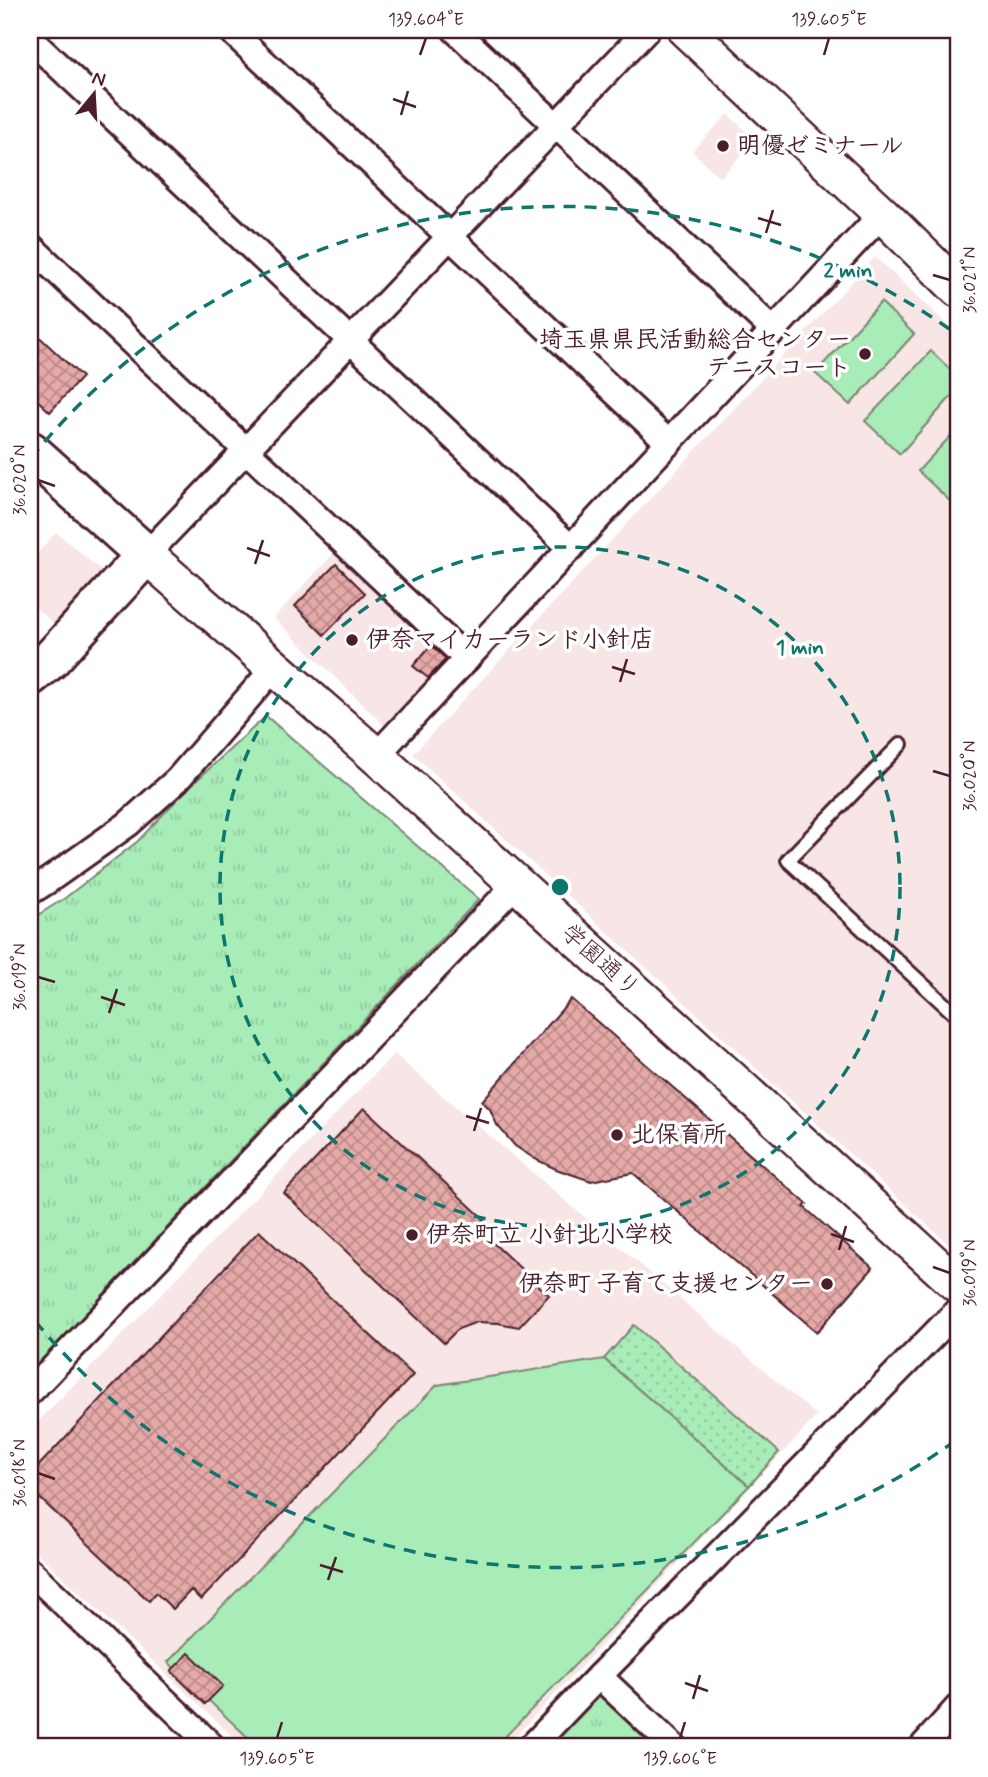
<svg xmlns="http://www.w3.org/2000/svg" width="988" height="1777" viewBox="0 0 988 1777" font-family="Mynerve,'Klee One',sans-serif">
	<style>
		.built { fill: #f7e6e5 }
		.grass { fill: url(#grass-dots); stroke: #798671; stroke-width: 2 }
		.park { fill: url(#park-tufts); stroke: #798671; stroke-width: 2 }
		.pitch { fill: #a8ecb7; stroke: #798671; stroke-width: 2 }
		.building { fill: url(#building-cross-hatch); stroke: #4a1f2b; stroke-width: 2 }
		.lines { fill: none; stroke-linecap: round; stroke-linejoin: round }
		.lane-casing { stroke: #4a1f2b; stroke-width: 18 }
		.street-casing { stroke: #4a1f2b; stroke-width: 30 }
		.secondary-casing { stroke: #4a1f2b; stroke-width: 40 }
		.primary-casing { stroke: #4a1f2b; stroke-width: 44 }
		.lane { stroke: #fff; stroke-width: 12 }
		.street { stroke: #fff; stroke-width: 24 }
		.secondary { stroke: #fff; stroke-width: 35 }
		.primary { stroke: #fff; stroke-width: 38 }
		.ticks { fill: none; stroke: #4a1f2b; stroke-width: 2.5 }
		.ring { fill: none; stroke: #0f766e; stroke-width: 3.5; stroke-dasharray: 12 9 }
		.poi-dot { fill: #4a1f2b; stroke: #fff; stroke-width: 2.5 }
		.labels { text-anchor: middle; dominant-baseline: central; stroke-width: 7; stroke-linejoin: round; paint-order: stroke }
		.poi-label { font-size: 24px; font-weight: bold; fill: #4a1f2b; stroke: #fff; text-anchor: start }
		.street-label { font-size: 24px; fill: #4a1f2b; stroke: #fff }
		.centre { fill: #0f766e; stroke: #fff; stroke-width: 3.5 }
		.ring-label { font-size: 21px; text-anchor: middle; font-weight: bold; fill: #0f766e; stroke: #fff; stroke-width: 7; stroke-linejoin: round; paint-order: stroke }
		.neatline { fill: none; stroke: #4a1f2b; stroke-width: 2.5 }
		.ticks-label { font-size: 18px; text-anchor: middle; fill: #4a1f2b }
	</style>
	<defs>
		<pattern id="grass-dots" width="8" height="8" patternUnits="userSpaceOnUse" patternTransform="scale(1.75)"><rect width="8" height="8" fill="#a8ecb7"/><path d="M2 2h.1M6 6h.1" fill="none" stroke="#92ca9e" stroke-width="1.8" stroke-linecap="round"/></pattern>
		<pattern id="park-tufts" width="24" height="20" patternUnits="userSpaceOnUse" patternTransform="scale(1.75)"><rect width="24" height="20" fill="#a8ecb7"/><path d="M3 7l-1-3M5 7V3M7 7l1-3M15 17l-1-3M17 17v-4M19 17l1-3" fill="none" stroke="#92ca9e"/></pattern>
		<pattern id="building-cross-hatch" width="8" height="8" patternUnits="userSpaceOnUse" patternTransform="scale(1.75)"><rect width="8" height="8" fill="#e5aaa8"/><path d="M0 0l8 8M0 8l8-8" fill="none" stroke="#bc8a89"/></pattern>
	</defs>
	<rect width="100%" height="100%" fill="#fff"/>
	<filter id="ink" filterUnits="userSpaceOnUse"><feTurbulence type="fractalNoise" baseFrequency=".0143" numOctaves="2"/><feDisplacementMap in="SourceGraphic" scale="14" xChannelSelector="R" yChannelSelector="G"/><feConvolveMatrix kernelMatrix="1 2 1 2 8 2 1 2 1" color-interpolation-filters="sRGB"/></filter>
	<g filter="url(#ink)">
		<g class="built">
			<polygon points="728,114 755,140 720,178 692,151"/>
			<polygon points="875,257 958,334 958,1253 413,754"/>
			<polygon points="56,532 103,572 56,626 30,603 30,562"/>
			<polygon points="336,551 455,658 387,728 274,618"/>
			<polygon points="394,1054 817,1416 505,1747 244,1747 30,1546 30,1430"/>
		</g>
		<polygon class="grass" points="634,1325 779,1452 749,1486 604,1359"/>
		<g class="park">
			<polygon points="266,716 479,899 30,1372 30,920 65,898 138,841 184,792"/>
			<polygon points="599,1676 674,1747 531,1747"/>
		</g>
		<g class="pitch">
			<polygon points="881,302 914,334 850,405 815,373"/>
			<polygon points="931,351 958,377 958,389 900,454 865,421"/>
			<polygon points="958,428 958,498 953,504 918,471"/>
			<polygon points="604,1359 749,1486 495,1747 258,1747 168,1662 437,1385"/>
		</g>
		<g class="building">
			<polygon points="30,328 82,377 50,412 30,393"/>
			<polygon points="336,564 365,593 324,635 295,606"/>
			<polygon points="431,645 446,659 428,678 413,666"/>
			<polygon points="571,999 807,1204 804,1207 873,1268 817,1332 633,1173 591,1181 556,1169 535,1159 515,1146 497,1125 490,1109 482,1101"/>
			<polygon points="364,1108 484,1219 476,1227 549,1295 519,1327 498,1323 477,1322 458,1329 444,1343 284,1193"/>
			<polygon points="259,1231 413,1375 201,1600 191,1590 173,1609 156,1593 149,1601 30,1489 30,1475"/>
			<polygon points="189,1653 223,1686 205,1704 171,1671"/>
		</g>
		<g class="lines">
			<defs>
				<polyline id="lane" points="901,744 788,860 958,1017"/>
				<g id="street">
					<polyline points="230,30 669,443"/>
					<polyline points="455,30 774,331"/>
					<polyline points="30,39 571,548"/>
					<polyline points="30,246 467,659"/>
					<polyline points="146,555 647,30"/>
					<polyline points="376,756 882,214"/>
					<polyline points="30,892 49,880 128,824 177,780 274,668"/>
					<polyline points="30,1392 516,884"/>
					<polyline points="30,1571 213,1747"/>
					<polyline points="599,1676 674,1747"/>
					<polyline points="531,1747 599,1676 958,1310"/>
					<polyline points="922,1747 958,1707"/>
				</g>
				<g id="secondary">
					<polyline points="686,30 882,214 958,289"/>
					<polyline points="146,555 376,756 958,1285"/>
				</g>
				<polyline id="primary" points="30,451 146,555 50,660 30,676"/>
			</defs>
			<use href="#lane" class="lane-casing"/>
			<use href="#street" class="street-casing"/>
			<use href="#secondary" class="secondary-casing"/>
			<use href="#primary" class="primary-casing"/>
			<use href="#lane" class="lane"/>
			<use href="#street" class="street"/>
			<use href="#secondary" class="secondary"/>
			<use href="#primary" class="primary"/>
		</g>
	</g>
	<path class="ticks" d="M 420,55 L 426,38M 824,55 L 829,38M 393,99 L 416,107M 401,115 L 408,91M 758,218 L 781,225M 766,233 L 773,210M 933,275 L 950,280M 38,480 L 55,486M 247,548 L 270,556M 255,564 L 263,540M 612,667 L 635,674M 620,682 L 627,659M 933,771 L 950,776M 38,977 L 55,982M 101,997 L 125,1005M 109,1013 L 117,989M 466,1116 L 489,1123M 474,1131 L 481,1108M 831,1234 L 854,1242M 839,1250 L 846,1226M 933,1267 L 950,1273M 38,1473 L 55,1479M 320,1565 L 343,1572M 328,1580 L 336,1557M 685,1683 L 708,1691M 693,1699 L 700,1675M 277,1738 L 282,1722M 680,1738 L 685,1722"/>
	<g class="ring">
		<circle cx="560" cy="887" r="340"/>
		<path d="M955 1441A681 681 0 0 1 31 1316M31 458A681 681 0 0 1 955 333"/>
	</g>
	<g class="poi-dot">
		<circle cx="723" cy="146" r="7"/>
		<circle cx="865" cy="354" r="7"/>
		<circle cx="352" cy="640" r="7"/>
		<circle cx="617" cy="1135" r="7"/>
		<circle cx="412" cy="1235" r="7"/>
		<circle cx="827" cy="1284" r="7"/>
	</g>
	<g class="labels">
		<g class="poi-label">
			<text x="737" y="146">明優ゼミナール</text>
			<text x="851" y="340" text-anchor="end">埼玉県県民活動総合センター<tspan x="851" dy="28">テニスコート</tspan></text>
			<text x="366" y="640">伊奈マイカーランド小針店</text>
			<text x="631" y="1135">北保育所</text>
			<text x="426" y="1235">伊奈町立 小針北小学校</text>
			<text x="813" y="1284" text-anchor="end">伊奈町 子育て支援センター</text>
		</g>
		<g class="street-label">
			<text transform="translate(600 961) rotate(42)">学園通り</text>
		</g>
	</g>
	<circle cx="560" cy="887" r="10" class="centre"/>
	<g class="ring-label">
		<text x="848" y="277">2 min</text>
		<text x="800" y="654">1 min</text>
	</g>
	<rect width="988" height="1777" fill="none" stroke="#fff" stroke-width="77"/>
	<g transform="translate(94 94) rotate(18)" stroke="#ffffff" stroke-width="5" paint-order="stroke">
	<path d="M0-5L12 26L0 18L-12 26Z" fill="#4a1f2b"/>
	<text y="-10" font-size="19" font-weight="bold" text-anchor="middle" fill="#4a1f2b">N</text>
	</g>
	<rect x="38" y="38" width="912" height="1700" class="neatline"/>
	<g class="ticks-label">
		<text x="426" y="25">139.604°E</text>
		<text x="829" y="25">139.605°E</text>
		<text transform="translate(969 280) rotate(-90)" y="6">36.021°N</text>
		<text transform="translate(19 480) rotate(-90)" y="6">36.020°N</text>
		<text transform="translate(969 776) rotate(-90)" y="6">36.020°N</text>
		<text transform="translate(19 977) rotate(-90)" y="6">36.019°N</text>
		<text transform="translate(969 1273) rotate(-90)" y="6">36.019°N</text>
		<text transform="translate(19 1473) rotate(-90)" y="6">36.018°N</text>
		<text x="277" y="1764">139.605°E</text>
		<text x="680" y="1764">139.606°E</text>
	</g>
</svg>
